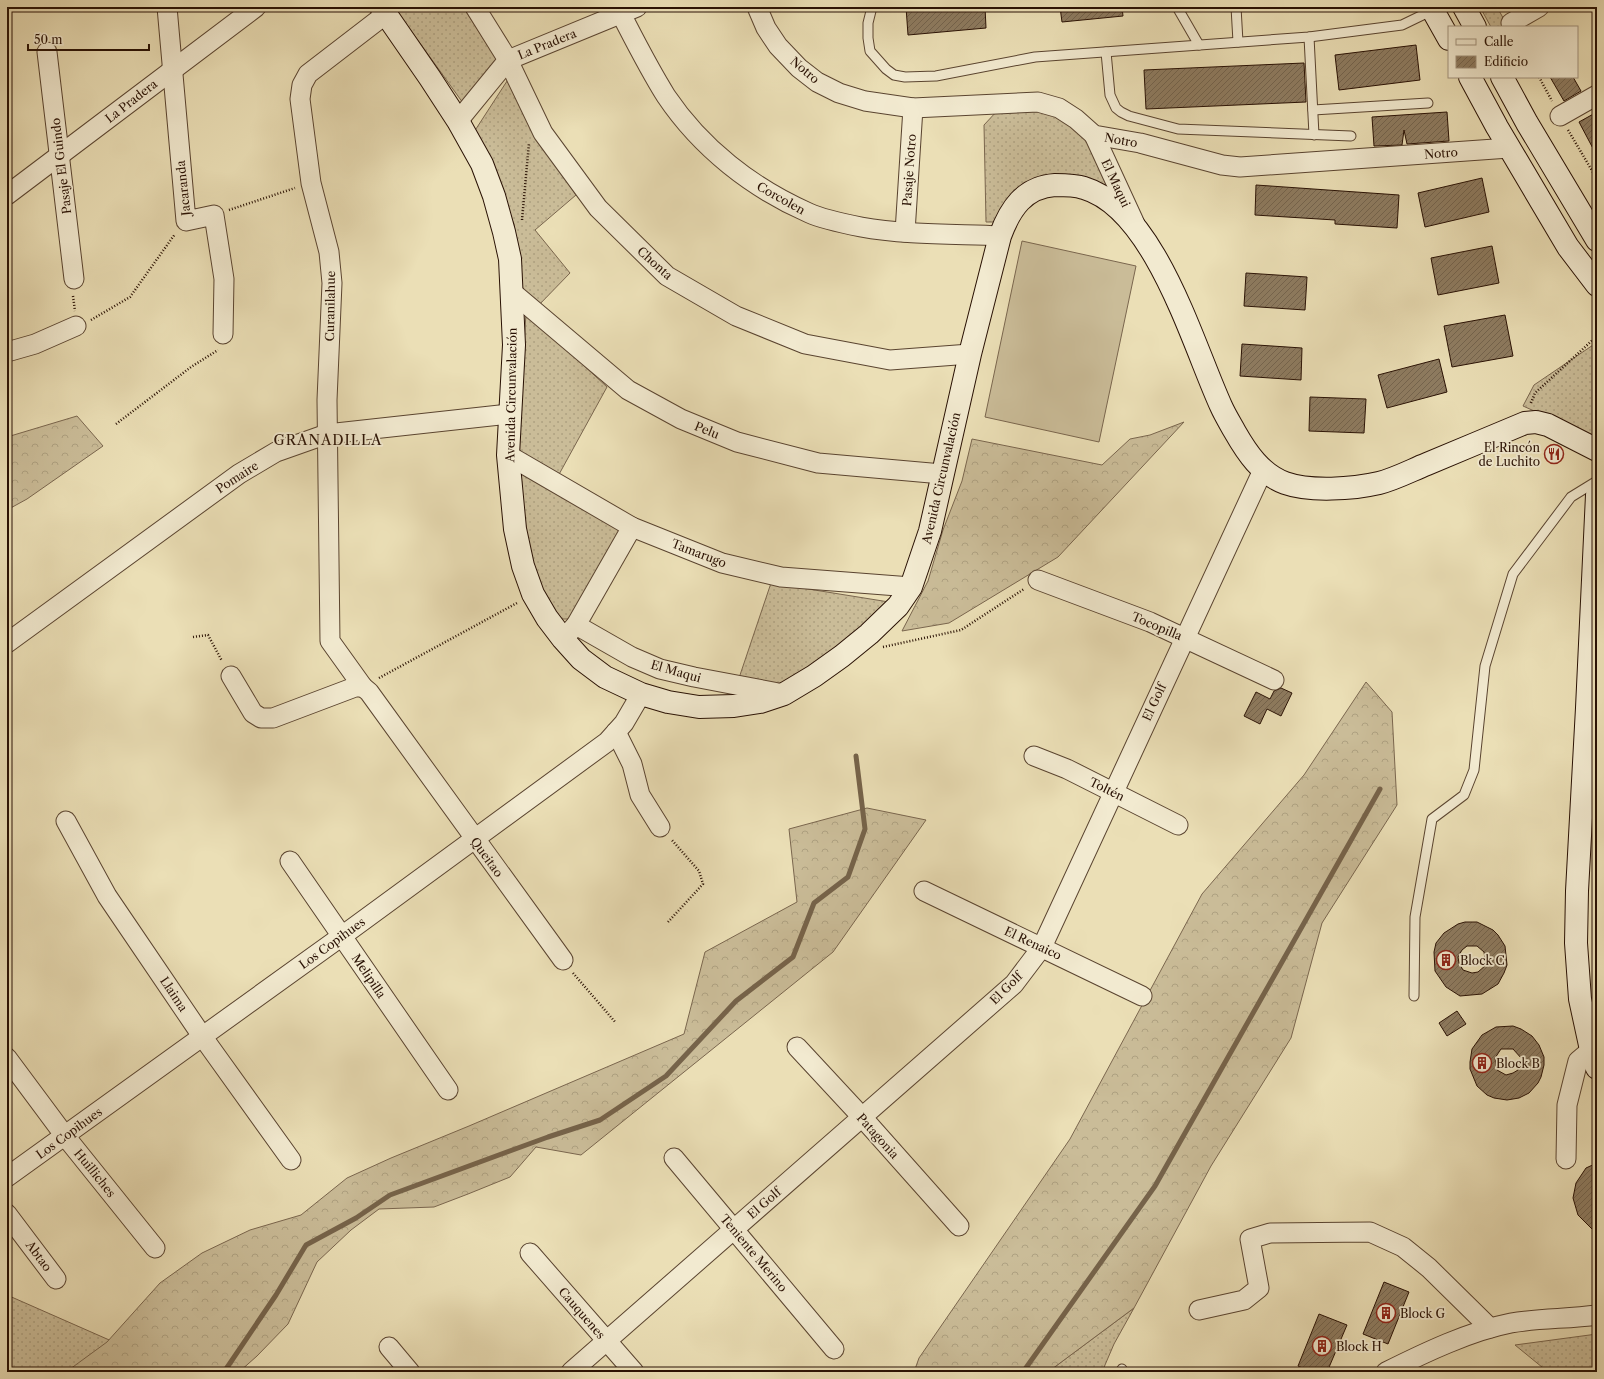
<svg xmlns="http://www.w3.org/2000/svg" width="1604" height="1379" viewBox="0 0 1604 1379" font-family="'Libre Caslon Text',serif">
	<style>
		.grass { fill: url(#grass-dots); stroke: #7a664e }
		.forest { fill: url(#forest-crowns); stroke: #7a664e }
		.garden { fill: #cabc98; stroke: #7a664e }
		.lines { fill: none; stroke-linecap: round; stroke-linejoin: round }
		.stream { stroke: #76634a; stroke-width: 5 }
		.building { fill: url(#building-hatch); stroke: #291104; fill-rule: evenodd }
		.lane-casing { stroke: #5a4430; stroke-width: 11 }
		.street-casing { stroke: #5a4430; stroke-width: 21 }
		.secondary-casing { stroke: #291104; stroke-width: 24 }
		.path { stroke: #291104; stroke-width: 2.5; stroke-dasharray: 1 2; stroke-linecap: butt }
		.lane { stroke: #f2ead0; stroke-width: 9 }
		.street { stroke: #f2ead0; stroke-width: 19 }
		.secondary { stroke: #f2ead0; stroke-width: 22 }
		.labels { text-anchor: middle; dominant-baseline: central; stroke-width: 3.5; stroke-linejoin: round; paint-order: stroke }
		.street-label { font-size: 12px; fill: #291104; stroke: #f2ead0 }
		.poi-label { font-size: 12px; fill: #291104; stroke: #f2ead0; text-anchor: start }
		.quarter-label { font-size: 14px; letter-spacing: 1px; fill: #291104; stroke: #f2ead0 }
	</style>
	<defs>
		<pattern id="grass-dots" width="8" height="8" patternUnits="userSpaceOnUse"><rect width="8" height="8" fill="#cabc98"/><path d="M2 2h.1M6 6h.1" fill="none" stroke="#aea181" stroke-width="1.8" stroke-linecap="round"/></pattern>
		<pattern id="forest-crowns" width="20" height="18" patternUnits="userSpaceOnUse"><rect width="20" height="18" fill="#cabc98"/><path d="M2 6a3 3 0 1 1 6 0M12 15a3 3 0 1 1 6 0" fill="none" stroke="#aea181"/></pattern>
		<pattern id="building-hatch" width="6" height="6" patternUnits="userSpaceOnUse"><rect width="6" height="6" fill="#8e7c61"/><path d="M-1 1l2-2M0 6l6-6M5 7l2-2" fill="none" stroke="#74644e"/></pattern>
	</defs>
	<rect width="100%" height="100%" fill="#ebdfb6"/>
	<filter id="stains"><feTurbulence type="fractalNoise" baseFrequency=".005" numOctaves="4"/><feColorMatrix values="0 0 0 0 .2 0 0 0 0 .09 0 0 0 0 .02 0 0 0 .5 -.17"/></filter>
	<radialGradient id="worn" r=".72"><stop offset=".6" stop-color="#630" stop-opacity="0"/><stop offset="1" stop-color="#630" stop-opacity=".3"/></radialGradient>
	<g class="grass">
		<polygon points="394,7 463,7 501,66 468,110"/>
		<polygon points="1480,7 1497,7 1507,25 1503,27 1491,27"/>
		<polygon points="509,78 535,133 576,195 535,230 570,273 537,307 522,290 514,224 474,132"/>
		<polygon points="1041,110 1071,123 1090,140 1112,191 1056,176 998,222 986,222 984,125 997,111"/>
		<polygon points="526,312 607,387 557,478 518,455"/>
		<polygon points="1596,343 1597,343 1597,439 1523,406 1534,385"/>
		<polygon points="516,464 624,527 573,619 561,619 536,581 520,516"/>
		<polygon points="771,583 889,602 825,658 775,690 738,681"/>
		<polygon points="7,1295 182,1372 7,1372"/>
		<polygon points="1134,1308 1114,1344 1102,1372 1050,1372 1052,1369"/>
		<polygon points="1597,1334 1597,1372 1548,1372 1515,1345"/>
	</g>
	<g class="forest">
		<polygon points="77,416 103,446 27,499 7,510 7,437"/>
		<polygon points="1184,422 1058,557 949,623 902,631 928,581 943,530 962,481 972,439 1102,465 1130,439 1150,435"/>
		<polygon points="1366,682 1392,712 1397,805 1322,923 1291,1038 1211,1166 1134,1308 1052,1369 1050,1372 914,1372 919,1358 1070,1139 1202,894 1304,775"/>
		<polygon points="867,808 926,820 833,952 581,1155 536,1147 510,1177 468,1194 434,1207 379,1209 351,1230 317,1262 288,1324 257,1356 239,1372 66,1372 107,1342 160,1283 202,1253 250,1230 301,1215 347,1178 391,1158 469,1126 684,1034 705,952 797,902 789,829"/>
	</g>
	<polygon class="garden" points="1022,241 1136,266 1099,442 985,417"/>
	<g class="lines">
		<g class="stream">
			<polyline points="224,1372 276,1295 306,1245 356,1218 390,1195 548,1137 600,1120 666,1076 736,1001 793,957 814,903 848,877 865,829 856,756"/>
			<polyline points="1023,1372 1155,1186 1380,789"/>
		</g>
	</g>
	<g class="building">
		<polygon points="906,7 985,7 986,28 908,35"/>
		<polygon points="1060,7 1122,7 1123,16 1062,22"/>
		<polygon points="1416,45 1420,80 1339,90 1335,55"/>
		<polygon points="1304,63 1306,102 1146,109 1144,70"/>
		<polygon points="1550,77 1573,77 1581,91 1564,101"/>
		<polygon points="1447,112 1449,141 1407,144 1404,130 1402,145 1374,146 1372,117"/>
		<polygon points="1597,112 1597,156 1579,122"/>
		<polygon points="1482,178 1489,212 1425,227 1418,193"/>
		<polygon points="1256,185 1399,195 1397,228 1335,224 1335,220 1255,215"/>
		<polygon points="1492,246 1499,283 1438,295 1431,258"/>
		<polygon points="1246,273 1307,277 1305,310 1244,306"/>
		<polygon points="1505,315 1513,356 1452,367 1444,326"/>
		<polygon points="1242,344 1302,348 1301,380 1240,376"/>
		<polygon points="1439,359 1447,392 1387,408 1378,375"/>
		<polygon points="1310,397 1366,399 1364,433 1309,431"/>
		<polygon points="1281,688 1292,693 1281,716 1267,709 1260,724 1244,716 1256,692 1270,699 1274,691"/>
		<path d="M 1465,922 L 1477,922 L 1493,930 L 1498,935 L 1505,946 L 1507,965 L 1504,973 L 1498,984 L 1482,994 L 1460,996 L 1446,987 L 1435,971 L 1434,952 L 1436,943 L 1444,933 L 1458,924 ZM 1467,946 L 1477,946 L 1484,952 L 1486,965 L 1478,972 L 1472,973 L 1463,970 L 1459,963 L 1458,957 L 1462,950 Z"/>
		<polygon points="1457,1011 1466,1024 1447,1036 1439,1023"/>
		<path d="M 1513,1026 L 1521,1029 L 1532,1036 L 1539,1045 L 1544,1057 L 1544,1065 L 1541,1077 L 1538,1083 L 1529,1093 L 1519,1098 L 1507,1100 L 1494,1098 L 1487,1095 L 1477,1086 L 1470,1069 L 1470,1062 L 1472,1049 L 1482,1035 L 1496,1027 ZM 1501,1049 L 1513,1049 L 1522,1059 L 1518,1070 L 1513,1073 L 1506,1075 L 1497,1070 L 1495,1058 Z"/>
		<polygon points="1597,1163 1597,1234 1578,1215 1573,1198 1576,1183 1586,1168"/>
		<polygon points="1384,1282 1409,1292 1388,1344 1363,1334"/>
		<polygon points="1319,1314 1347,1325 1327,1372 1311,1372 1298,1366"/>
	</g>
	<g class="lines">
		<defs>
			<g id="lane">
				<polyline points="872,7 868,23 868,38 870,51 886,69 894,75 905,77 936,76 1035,57 1309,37 1402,25 1433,10"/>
				<polyline points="1177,7 1199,45"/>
				<polyline points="1236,7 1238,42"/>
				<polyline points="1309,37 1314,135"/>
				<polyline points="1106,52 1110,95 1116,108 1121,112 1129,116 1178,129 1351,136"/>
				<polyline points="1313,110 1428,103"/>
				<polyline points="1414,996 1415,917 1432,819 1464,795 1474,770 1485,666 1513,574 1571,497 1597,481"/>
				<polyline points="1120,1372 1122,1369"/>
			</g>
			<g id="street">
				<polyline points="167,7 186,221 214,215 224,279 223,334"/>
				<polyline points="475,7 508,60 543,133 598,208 667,276 736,316 805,344 890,360 970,354"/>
				<polyline points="757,7 766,28 778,46 799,68 817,82 839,93 865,101 913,108 1038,102 1059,108 1076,119 1094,135 1140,143 1222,165 1240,167 1509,148"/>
				<polyline points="386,14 308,74 302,85 300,99 311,183 329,252 332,283 327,400 330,641 363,687 369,692 563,960"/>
				<path d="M 621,14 C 635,41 649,69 666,96 C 701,148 752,188 809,213 C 822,219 846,224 861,227 C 904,235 956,234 1000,236"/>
				<polyline points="1511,23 1539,7"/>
				<polyline points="47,52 74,279"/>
				<polyline points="1560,116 1597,95"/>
				<polyline points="458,121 508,60 637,7"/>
				<polyline points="1094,135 1135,224"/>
				<polyline points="7,195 256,7"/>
				<polyline points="905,232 913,108"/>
				<polyline points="512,292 628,390 681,419 737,442 818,463 942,474"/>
				<polyline points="7,352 35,344 76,326"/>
				<polyline points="508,455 632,527 722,563 781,577 911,587"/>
				<polyline points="1038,580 1150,622 1274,680"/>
				<polyline points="576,625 632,527"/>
				<polyline points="563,639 576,625 632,657 660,669 694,677 784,694"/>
				<polyline points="7,643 239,474 276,452 327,434 509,414"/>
				<polyline points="231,676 253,713 261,718 273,718 355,687 363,687"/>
				<polyline points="616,732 632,764 640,795 660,827"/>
				<polyline points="1034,756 1067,769 1178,825"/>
				<polyline points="66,821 107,896 202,1036 291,1160"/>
				<polyline points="290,861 448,1090"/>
				<polyline points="924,891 1142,996"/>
				<polyline points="797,1047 862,1117 959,1226"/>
				<polyline points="7,1058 65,1136 155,1248"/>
				<polyline points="674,1158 834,1349"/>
				<polyline points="1566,1159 1567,1105 1578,1061 1591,1050"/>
				<polyline points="7,1177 342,936 607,742 624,723 641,694"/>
				<polyline points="7,1214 56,1279"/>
				<polyline points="530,1253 634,1372"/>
				<polyline points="1199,1310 1244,1300 1259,1288 1250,1239 1270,1233 1370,1232 1403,1247 1429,1268 1490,1328"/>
				<polyline points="389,1347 410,1372"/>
				<polyline points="571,1372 1014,984 1042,947 1263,470"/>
				<path d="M 1386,1372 C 1424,1353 1470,1331 1511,1323 C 1540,1318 1568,1319 1597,1315"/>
			</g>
			<g id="secondary">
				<path d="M 381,7 L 430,78 L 458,121 L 482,164 L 494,196 L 504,232 L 510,259 L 514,345 L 508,455 L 515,529 L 523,566 L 533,594 L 547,618 L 563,639 L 581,659 L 605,677 L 641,694 L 668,702 L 699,707 L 734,706 L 760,702 L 784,694 L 814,676 L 842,656 L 869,634 L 898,606 L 911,587 L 930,531 L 970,354 L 1000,236 C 1010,209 1024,187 1055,185 C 1065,185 1075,185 1084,188 C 1155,209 1193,345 1221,406 C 1225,415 1230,423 1235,432 C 1247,453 1261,474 1285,483 C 1310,492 1353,489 1379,483 C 1395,479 1412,470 1427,464 C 1460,450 1492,437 1525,423 L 1536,422 L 1548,425 L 1597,450"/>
				<polyline points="1431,7 1449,39"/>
				<polyline points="1464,7 1475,27"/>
				<polyline points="1470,77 1497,127 1568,247 1597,285"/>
				<polyline points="1502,77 1527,123 1597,240"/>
				<polyline points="1597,495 1587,708 1577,891 1576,943 1580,999 1593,1059 1597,1068"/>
			</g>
		</defs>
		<use href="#lane" class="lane-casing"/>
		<use href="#street" class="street-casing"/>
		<use href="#secondary" class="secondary-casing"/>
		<g class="path">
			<polyline points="1539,77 1552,101"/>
			<polyline points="1568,130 1597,179"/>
			<polyline points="229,210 295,188"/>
			<polyline points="522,220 529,143"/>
			<polyline points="73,296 75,311"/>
			<polyline points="91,320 130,297 175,234"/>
			<polyline points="1531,403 1535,393 1597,336"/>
			<polyline points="116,424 191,367 218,350"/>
			<polyline points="193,637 208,635 222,661"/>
			<polyline points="883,647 961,630 1024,589"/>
			<polyline points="379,678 517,603"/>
			<polyline points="668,922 703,884 699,871 671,839"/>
			<polyline points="573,973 616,1023"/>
		</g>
		<use href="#lane" class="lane"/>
		<use href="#street" class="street"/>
		<use href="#secondary" class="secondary"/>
	</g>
	<defs>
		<symbol id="restaurant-ring" viewBox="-11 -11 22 22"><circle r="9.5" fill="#f2ead0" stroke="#8f2418" stroke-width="1.5"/><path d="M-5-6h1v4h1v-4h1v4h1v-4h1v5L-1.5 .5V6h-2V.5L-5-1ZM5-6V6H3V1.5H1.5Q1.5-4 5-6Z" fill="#8f2418"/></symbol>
		<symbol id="building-ring" viewBox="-11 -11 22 22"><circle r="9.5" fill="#f2ead0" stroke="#8f2418" stroke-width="1.5"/><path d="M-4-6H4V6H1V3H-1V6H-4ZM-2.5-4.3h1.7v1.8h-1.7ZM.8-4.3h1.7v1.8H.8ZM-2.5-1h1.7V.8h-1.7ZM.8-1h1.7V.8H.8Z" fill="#8f2418"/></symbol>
	</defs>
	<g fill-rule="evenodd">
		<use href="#restaurant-ring" x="1543" y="443" width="22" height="22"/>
		<use href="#building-ring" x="1435" y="949" width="22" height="22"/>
		<use href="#building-ring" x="1471" y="1052" width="22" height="22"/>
		<use href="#building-ring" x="1375" y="1302" width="22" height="22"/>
		<use href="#building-ring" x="1311" y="1335" width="22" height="22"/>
	</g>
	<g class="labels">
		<g class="street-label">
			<text transform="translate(547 44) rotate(-22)">La Pradera</text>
			<text transform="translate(805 70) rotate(40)">Notro</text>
			<text transform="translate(131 101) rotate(-38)">La Pradera</text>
			<text transform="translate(1121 140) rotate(10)">Notro</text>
			<text transform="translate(1441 153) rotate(-4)">Notro</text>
			<text transform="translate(61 166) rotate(-97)">Pasaje El Guindo</text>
			<text transform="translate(909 170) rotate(-86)">Pasaje Notro</text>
			<text transform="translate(1116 183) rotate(65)">El Maqui</text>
			<text transform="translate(183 188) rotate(-96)">Jacaranda</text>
			<text transform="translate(781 198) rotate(29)">Corcolen</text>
			<text transform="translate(655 263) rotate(42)">Chonta</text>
			<text transform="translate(330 306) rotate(-89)">Curanilahue</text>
			<text transform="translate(511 395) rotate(-89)">Avenida Circunvalación</text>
			<text transform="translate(707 430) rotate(22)">Pelu</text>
			<text transform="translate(237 477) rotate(-33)">Pomaire</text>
			<text transform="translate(941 478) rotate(-77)">Avenida Circunvalación</text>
			<text transform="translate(699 553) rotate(21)">Tamarugo</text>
			<text transform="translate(1157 626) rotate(23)">Tocopilla</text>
			<text transform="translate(676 671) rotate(16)">El Maqui</text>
			<text transform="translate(1154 702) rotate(-65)">El Golf</text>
			<text transform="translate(1107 789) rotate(26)">Toltén</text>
			<text transform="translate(487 857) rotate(54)">Queitao</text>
			<text transform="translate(332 943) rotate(-36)">Los Copihues</text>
			<text transform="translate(1033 943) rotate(25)">El Renaico</text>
			<text transform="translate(369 976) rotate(56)">Melipilla</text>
			<text transform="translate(1006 988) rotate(-45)">El Golf</text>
			<text transform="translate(174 994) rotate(56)">Llaima</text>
			<text transform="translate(69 1133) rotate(-36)">Los Copihues</text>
			<text transform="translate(878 1136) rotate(48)">Patagonia</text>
			<text transform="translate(95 1173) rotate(51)">Huilliches</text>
			<text transform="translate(764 1203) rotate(-41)">El Golf</text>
			<text transform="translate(754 1253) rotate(50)">Teniente Merino</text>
			<text transform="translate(39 1256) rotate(53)">Abtao</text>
			<text transform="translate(582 1313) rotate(49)">Cauquenes</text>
		</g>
		<g class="poi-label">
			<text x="1540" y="447" text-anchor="end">El Rincón<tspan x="1540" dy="14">de Luchito</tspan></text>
			<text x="1460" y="960">Block C</text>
			<text x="1496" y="1063">Block B</text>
			<text x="1400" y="1313">Block G</text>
			<text x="1336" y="1346">Block H</text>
		</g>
		<g class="quarter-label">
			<text x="328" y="440">GRANADILLA</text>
		</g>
	</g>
	<rect width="1604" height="1379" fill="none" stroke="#ebdfb6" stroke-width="24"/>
	<rect x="8" y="8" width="1588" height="1363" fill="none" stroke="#291104" stroke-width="2"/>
	<rect x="12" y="12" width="1580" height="1355" fill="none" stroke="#291104"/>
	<rect x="1448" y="26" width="130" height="52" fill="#f2ead0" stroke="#a2937e"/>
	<rect x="1456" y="39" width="20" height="6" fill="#f2ead0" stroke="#a2937e"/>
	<text x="1484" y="46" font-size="12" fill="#291104">Calle</text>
	<rect x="1456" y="56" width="20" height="12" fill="url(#building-hatch)" stroke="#a2937e"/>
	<text x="1484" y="66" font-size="12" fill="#291104">Edificio</text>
	<path d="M28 44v6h121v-6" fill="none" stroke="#291104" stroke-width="2"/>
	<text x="34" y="44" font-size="12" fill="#291104" stroke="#f2ead0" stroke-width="3" paint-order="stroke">50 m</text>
	<rect width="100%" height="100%" filter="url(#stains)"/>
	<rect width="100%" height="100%" fill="url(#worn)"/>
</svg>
